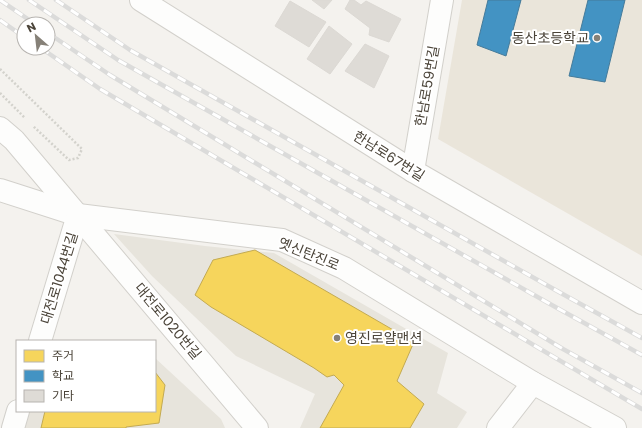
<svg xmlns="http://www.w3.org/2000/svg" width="642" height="428" viewBox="0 0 642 428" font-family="Poppins,'Noto Sans KR',sans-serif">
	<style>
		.residential { fill: #e7e4dc }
		.education { fill: #eae5da }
		.homes { fill: #f6d55c; stroke: #c3aa52 }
		.schools { fill: #4393c3; stroke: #457b9a }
		.building { fill: #dedbd6; stroke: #dcd9d4 }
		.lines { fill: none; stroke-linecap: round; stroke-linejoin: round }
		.minor-casing { stroke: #d2d0cb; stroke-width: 24 }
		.path { stroke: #d3d2cc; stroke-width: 2.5; stroke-dasharray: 2 2; stroke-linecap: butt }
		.minor { stroke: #fdfdfc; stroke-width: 22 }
		.rail-casing { stroke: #dbdbda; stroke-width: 4.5 }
		.rail { stroke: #fff; stroke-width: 3; stroke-dasharray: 9; stroke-linecap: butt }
		.poi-dot { fill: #868178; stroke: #fff; stroke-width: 1.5 }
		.labels { text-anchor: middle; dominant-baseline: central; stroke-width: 4; stroke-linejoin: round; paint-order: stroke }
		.poi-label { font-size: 14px; fill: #4b4439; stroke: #fff; text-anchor: end }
		.street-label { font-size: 14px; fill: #4b4439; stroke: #fff }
	</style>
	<rect width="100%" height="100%" fill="#f4f2ee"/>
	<g class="residential">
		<polygon points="114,234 205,246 274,253 448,353 437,393 467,412 457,428 300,428 315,394 236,356 152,276"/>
		<polygon points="155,358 221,419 225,428 23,428 29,411 155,411"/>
	</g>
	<polygon class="education" points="462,0 642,0 642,256 438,139"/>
	<g class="homes">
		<polygon points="255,250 414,342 397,381 424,404 410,428 320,428 344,385 334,375 327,377 314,368 211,307 195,295 213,260"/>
		<polygon points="155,372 165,385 159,423 126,427 126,428 41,428 45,411 155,411"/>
	</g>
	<g class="schools">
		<polygon points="488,0 521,0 506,56 477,45"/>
		<polygon points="588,0 625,0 605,82 569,76"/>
	</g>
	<g class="building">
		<polygon points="312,0 332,0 324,9"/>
		<polygon points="350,0 354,0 361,5 366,1 401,19 389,42 369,35 370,28 345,9"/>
		<polygon points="290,1 326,22 309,47 275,26"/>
		<polygon points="329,26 352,44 330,74 307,59"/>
		<polygon points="365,44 389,56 374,88 345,71"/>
	</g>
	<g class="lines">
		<defs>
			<g id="minor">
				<polyline points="141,0 413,171 642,303"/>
				<polyline points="0,128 14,140 257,428"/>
				<polyline points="413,171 442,0"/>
				<polyline points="0,190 78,215 282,240 344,268 533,383 615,428"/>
				<polyline points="40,341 78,215"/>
				<polyline points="13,428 18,411"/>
				<polyline points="498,428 533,383"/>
			</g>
		</defs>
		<use href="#minor" class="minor-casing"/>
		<g class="path">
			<polyline points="0,69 82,149 78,158 69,160 33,126"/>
			<polyline points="0,93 25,118"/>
		</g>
		<use href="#minor" class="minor"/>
		<defs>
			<g id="rail">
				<polyline points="0,0 35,24"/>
				<polyline points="29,0 118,60 550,304 642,355"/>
				<polyline points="56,0 130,50 559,292 642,338"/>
				<polyline points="0,20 24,37"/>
				<polyline points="48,33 110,75 563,349 642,393"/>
				<polyline points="41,48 100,89 642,409"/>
			</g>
		</defs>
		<use href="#rail" class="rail-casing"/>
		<use href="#rail" class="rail"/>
	</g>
	<g class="poi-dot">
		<circle cx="597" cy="38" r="4"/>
		<circle cx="337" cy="338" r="4"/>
	</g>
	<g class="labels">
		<g class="poi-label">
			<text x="589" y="38">동산초등학교</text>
			<text x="345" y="338" text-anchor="start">영진로얄맨션</text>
		</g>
		<g class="street-label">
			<text transform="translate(427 86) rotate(-80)">한남로59번길</text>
			<text transform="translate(389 156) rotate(32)">한남로67번길</text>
			<text transform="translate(309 254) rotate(22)">옛신탄진로</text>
			<text transform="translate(59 278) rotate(-73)">대전로1044번길</text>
			<text transform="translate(168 321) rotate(50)">대전로1020번길</text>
		</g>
	</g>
	<rect x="16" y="340" width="140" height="72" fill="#ffffff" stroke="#b7b4b0"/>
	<rect x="24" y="350" width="20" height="12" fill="#f6d55c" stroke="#b7b4b0"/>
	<text x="52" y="360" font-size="12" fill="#4b4439">주거</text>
	<rect x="24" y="370" width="20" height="12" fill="#4393c3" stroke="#b7b4b0"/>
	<text x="52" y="380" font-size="12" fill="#4b4439">학교</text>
	<rect x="24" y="390" width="20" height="12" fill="#dedbd6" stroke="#b7b4b0"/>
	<text x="52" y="400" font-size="12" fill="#4b4439">기타</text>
	<g transform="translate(36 36) rotate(332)"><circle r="19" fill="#ffffff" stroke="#b7b4b0"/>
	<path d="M0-3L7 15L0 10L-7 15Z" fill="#868178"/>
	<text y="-6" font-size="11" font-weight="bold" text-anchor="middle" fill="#4b4439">N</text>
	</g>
</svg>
